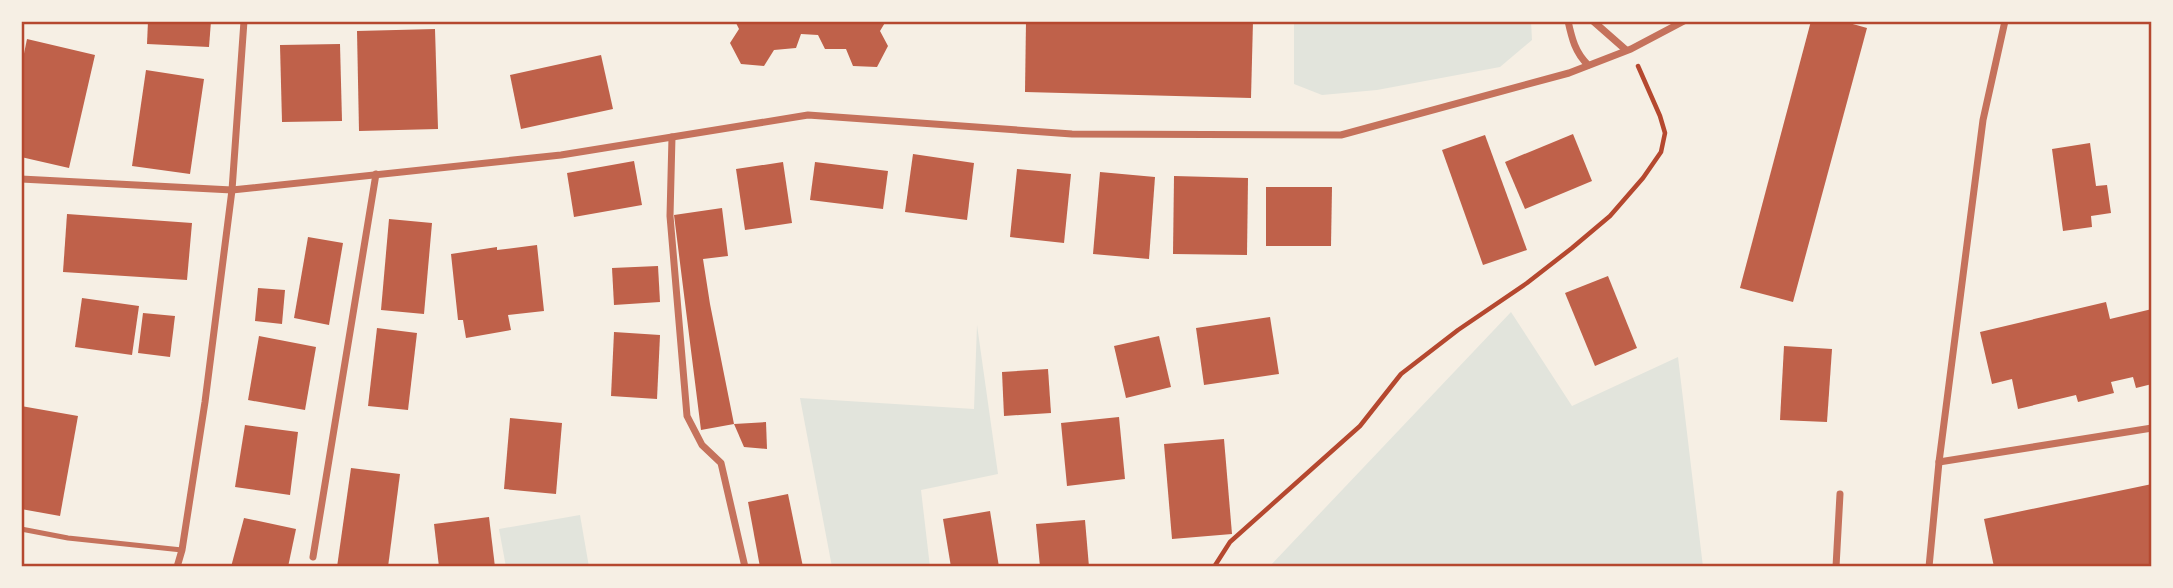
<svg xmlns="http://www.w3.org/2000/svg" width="2173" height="588" viewBox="0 0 2173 588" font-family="Quicksand,sans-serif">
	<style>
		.green { fill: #e2e4dc }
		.building { fill: #bf614a }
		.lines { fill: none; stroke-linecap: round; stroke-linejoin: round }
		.path { stroke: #b5482f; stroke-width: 4.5 }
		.service { stroke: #c5725c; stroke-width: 5 }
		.minor { stroke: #c5725c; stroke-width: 7 }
		.neatline { fill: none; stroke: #b5482f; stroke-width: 2.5 }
	</style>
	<rect width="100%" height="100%" fill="#f6efe4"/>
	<g class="green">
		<polygon points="1294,21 1531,21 1532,40 1500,67 1377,90 1322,95 1294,84"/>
		<polygon points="1511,312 1572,406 1678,357 1703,567 1269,567"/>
		<polygon points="977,325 998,474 921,490 930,567 832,567 800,398 974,409"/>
		<polygon points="580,515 589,567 506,567 499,529"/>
	</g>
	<g class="building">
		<polygon points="148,21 211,21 209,47 147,44"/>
		<polygon points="735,21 886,21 880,31 888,46 877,67 853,66 846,49 825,49 818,35 801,34 796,48 774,50 764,66 741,64 730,43 739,29"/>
		<polygon points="1026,21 1253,21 1251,98 1025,92"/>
		<polygon points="1811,21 1842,21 1867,28 1793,302 1740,288"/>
		<polygon points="435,29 438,129 359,131 357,31"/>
		<polygon points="27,39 95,55 69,168 21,157 21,68"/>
		<polygon points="340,44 342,121 282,122 280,45"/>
		<polygon points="601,55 613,109 521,129 510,75"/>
		<polygon points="146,70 204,79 190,174 132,166"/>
		<polygon points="1573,134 1592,181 1525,209 1505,162"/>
		<polygon points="1485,135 1527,250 1483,265 1442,150"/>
		<polygon points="2090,143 2096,186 2107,185 2111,213 2091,216 2092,227 2063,231 2052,149"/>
		<polygon points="913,154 974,163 967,220 905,212"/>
		<polygon points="634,161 642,205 574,217 567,173"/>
		<polygon points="783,162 792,223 745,230 736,169"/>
		<polygon points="815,162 888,171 883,209 810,200"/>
		<polygon points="1017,169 1071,174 1064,243 1010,237"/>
		<polygon points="1100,172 1155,177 1149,259 1093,254"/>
		<polygon points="1174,176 1248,178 1247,255 1173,254"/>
		<polygon points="1266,187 1332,187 1331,246 1266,246"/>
		<polygon points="722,208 728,256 703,259 710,304 734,424 701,430 674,215"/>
		<polygon points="67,214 192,223 187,280 63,272"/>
		<polygon points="389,219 432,223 424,314 381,310"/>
		<polygon points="308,237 343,243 329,325 294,318"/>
		<polygon points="537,245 544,311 508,315 511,330 466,338 463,320 458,320 451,254 497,247 497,250"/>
		<polygon points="658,266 660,302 614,305 612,268"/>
		<polygon points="1608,276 1637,348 1595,366 1565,293"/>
		<polygon points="258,288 285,290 282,324 255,321"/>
		<polygon points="82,298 139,306 132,355 75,347"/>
		<polygon points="2106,302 2110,319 2152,309 2152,384 2136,388 2133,377 2111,382 2114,393 2078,402 2076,395 2018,409 2012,379 1992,384 1980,332"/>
		<polygon points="143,313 175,316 170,357 138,353"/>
		<polygon points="1270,317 1279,374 1204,385 1196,328"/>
		<polygon points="377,328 417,333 408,410 368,406"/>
		<polygon points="614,332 660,335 657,399 611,396"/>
		<polygon points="259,336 316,347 305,410 248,400"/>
		<polygon points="1159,336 1171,387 1126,398 1114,346"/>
		<polygon points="1784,346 1832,349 1827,422 1780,420"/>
		<polygon points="1048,369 1051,413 1004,416 1002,372"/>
		<polygon points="21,406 78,416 60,516 21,509"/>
		<polygon points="1119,417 1125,479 1067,486 1061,423"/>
		<polygon points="510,418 562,423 556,494 504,489"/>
		<polygon points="766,422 767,449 744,447 734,424"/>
		<polygon points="245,425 298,432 290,495 235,487"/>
		<polygon points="1224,439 1232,534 1172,539 1164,444"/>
		<polygon points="351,468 400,474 388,567 337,567"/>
		<polygon points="2152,484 2152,566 1994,567 1984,519"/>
		<polygon points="788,494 803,567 760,567 748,502"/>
		<polygon points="990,511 999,567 951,567 943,519"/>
		<polygon points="489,517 495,567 439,567 434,524"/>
		<polygon points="244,518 296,529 288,567 231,567"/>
		<polygon points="1085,520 1089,567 1040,567 1036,524"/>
	</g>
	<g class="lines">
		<polyline class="path" points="1214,567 1230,542 1360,426 1401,374 1458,330 1527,283 1572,248 1610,216 1643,178 1661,152 1665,133 1660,116 1638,66"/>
		<polyline class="service" points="21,529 68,538 182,550"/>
		<g class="minor">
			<path d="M 1568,21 C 1572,39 1575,52 1588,65"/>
			<polyline points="1593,21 1626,50"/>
			<polyline points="672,137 670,216 687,416 702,445 721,463 745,567"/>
			<polyline points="21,179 232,190 561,155 808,115 1072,134 1341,135 1569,73 1631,49 1684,21"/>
			<polyline points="1939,462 2152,428"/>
			<polyline points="313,557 376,174"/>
			<polyline points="177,567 182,550 205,402 232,190 244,21"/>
			<polyline points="1836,567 1840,494"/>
			<polyline points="1929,567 1939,462 1983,120 2005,21"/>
		</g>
	</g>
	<rect width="2173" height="588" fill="none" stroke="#f6efe4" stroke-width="46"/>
	<rect x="23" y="23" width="2127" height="542" class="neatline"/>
</svg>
